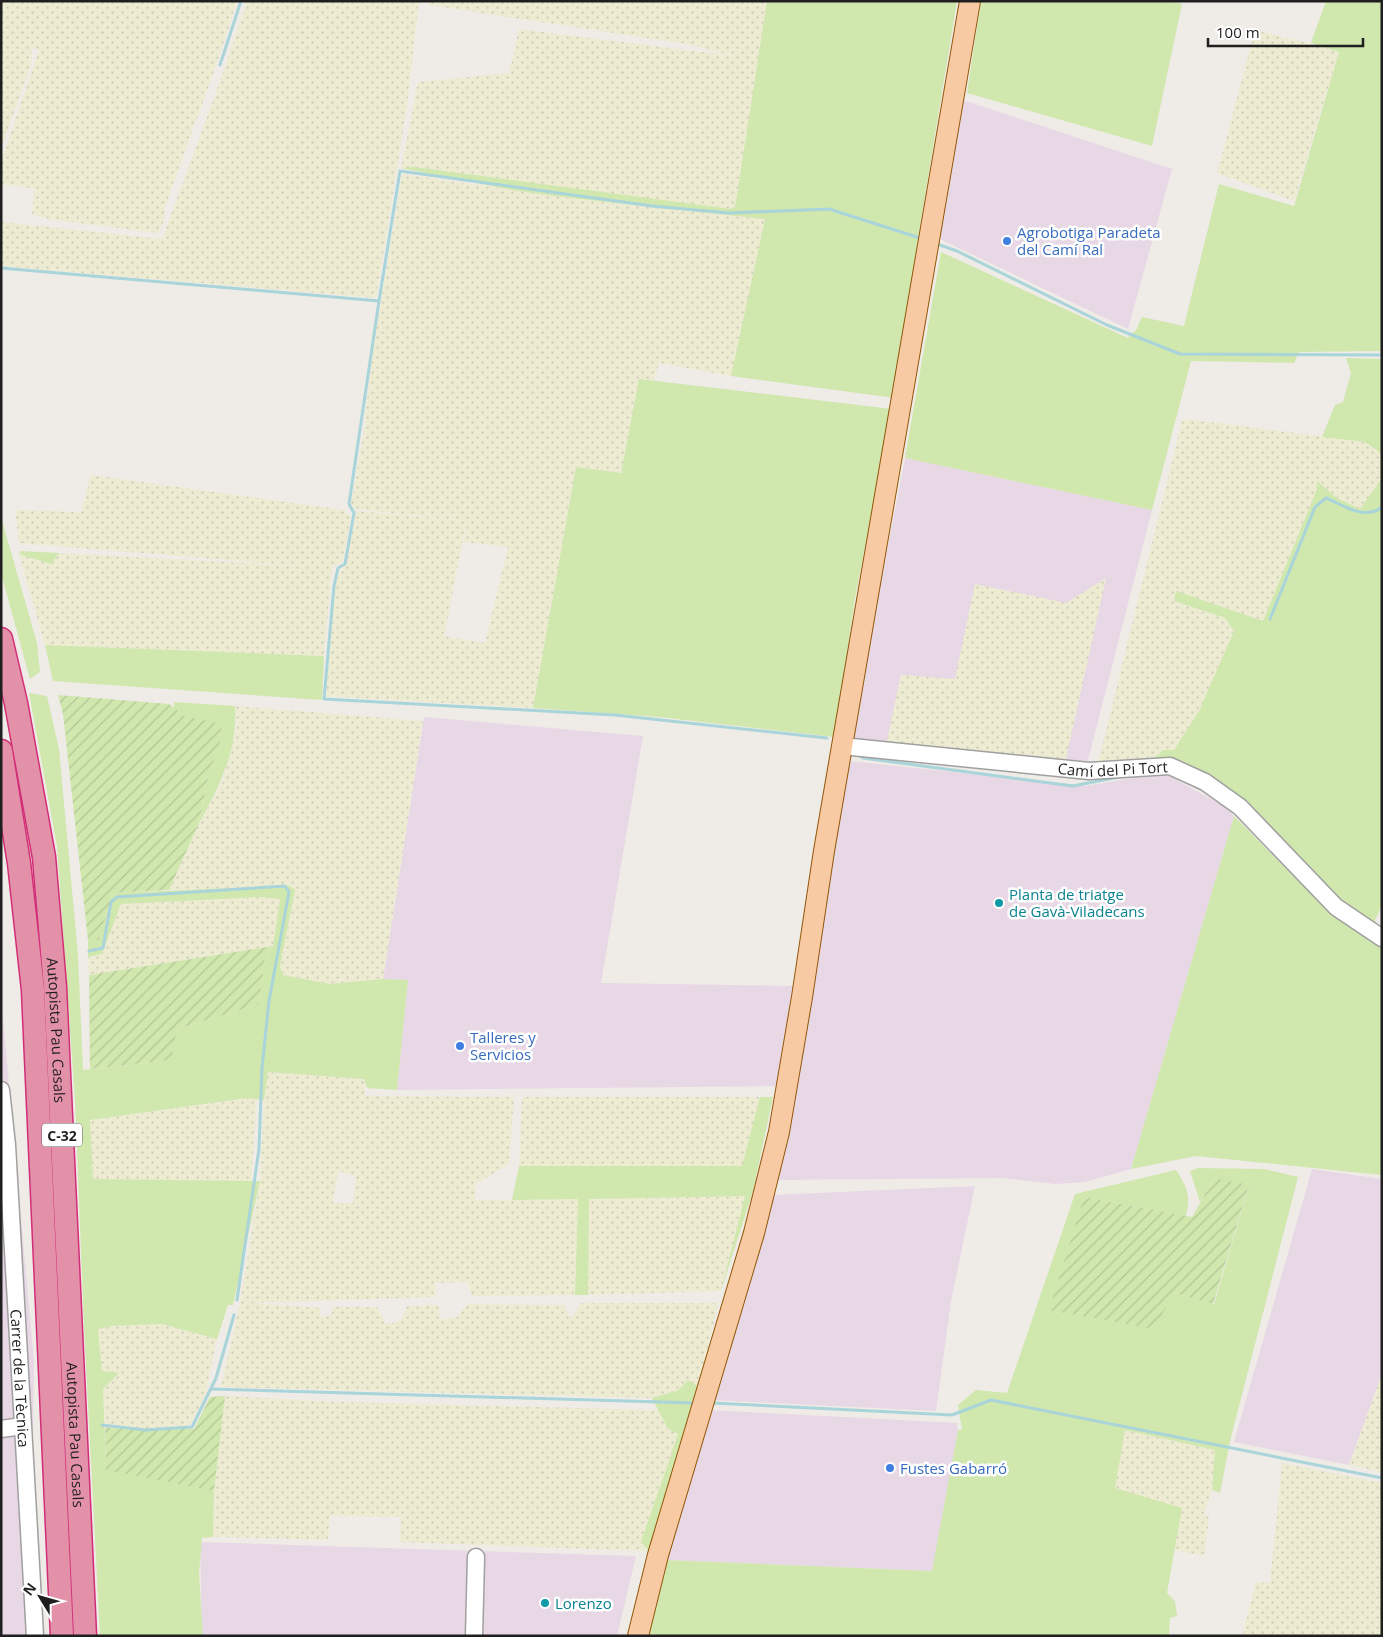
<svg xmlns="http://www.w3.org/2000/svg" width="1383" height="1637" viewBox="0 0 1383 1637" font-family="'Open Sans',sans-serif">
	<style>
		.industrial { fill: #e8d8e6 }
		.farmland { fill: url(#farmland-dots); fill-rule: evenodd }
		.grass { fill: #d0e7ae }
		.garden { fill: url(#garden-furrows) }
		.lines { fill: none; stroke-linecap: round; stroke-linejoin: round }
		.stream { stroke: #a8d4da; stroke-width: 3 }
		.minor-casing { stroke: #a0a0a0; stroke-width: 19 }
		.major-casing { stroke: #925608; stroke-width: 22 }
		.highway-casing { stroke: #d22e77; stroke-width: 25 }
		.minor { stroke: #fff; stroke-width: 16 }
		.major { stroke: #f7caa3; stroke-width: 20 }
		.highway { stroke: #e291a9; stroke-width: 22 }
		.shop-dot { fill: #3f7fe0; stroke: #fff; stroke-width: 2 }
		.culture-dot { fill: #0f9aa8; stroke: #fff; stroke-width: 2 }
		.labels { text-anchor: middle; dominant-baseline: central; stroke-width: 5; stroke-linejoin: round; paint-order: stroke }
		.shield { fill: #fff; stroke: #626262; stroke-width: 1 }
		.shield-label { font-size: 14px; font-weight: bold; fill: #1f1f1f }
		.shop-label { font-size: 15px; fill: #366cbe; stroke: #fff; text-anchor: start }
		.street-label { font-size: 15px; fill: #1f1f1f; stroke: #fff }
		.culture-label { font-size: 15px; fill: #0d838f; stroke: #fff; text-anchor: start }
	</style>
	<defs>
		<pattern id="farmland-dots" width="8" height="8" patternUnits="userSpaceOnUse" patternTransform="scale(1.25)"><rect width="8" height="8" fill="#edecd2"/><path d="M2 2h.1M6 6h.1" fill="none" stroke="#cbcab4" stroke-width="1.8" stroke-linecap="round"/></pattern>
		<pattern id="garden-furrows" width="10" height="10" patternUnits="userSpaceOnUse" patternTransform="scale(1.25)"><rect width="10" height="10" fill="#d0e7ae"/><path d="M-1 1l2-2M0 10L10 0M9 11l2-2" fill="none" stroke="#b2c695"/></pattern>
	</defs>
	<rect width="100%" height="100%" fill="#efebe6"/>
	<g class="industrial">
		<polygon points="963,100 1172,169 1128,329 940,239"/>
		<polygon points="905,458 1152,510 1087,764 850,741"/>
		<polygon points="424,717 643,736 601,983 794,986 777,1086 397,1090 408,980 383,979"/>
		<polygon points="849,761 1086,786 1138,777 1169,776 1224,806 1234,816 1131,1169 1085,1182 1056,1184 1003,1178 774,1180"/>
		<polygon points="1,997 34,1361 30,1636 1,1636"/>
		<polygon points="1312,1169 1382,1179 1382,1374 1349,1465 1234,1442"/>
		<polygon points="975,1186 951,1301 936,1411 713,1400 772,1195"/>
		<polygon points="708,1410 957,1423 958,1430 933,1571 664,1560"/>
		<polygon points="200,1542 636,1556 617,1636 199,1636 202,1632"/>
	</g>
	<g class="farmland">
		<polygon points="1,1 237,1 216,66 165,207 164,221 158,233 48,219 32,214 34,189 1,184 1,162 39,50 32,48 31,65 1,148"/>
		<polygon points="247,1 419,1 407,106 376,298 1,266 1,222 162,239 217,90"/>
		<polygon points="430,1 767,1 735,207 731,209 619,196 401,168 418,82 509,73 519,29 734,56 687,44 429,5"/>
		<polygon points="1255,30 1339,51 1294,201 1217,173"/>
		<path d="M 402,174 L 562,197 L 765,219 L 731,376 L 659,363 L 654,381 L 639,380 L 621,473 L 576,467 L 533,708 L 326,696 L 335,586 L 341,569 L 346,565 L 356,511 L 467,521 L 354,509 L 351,503 L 363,437 L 372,357 ZM 466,523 L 464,542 L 508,547 L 485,643 L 444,636 Z"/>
		<polygon points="1187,419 1365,442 1382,454 1382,478 1360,509 1337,498 1317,481 1317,489 1263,621 1176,592 1174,601 1225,618 1234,631 1199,711 1174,750 1163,750 1153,759 1097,767 1182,421"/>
		<polygon points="91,475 344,510 351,516 343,561 332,568 324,656 45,645 19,554 51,563 59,553 301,566 19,543 15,510 81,512"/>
		<polygon points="1106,578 1065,763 886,745 901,675 955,679 975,584 1066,603"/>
		<polygon points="235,706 423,721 383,979 330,984 283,975 280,966 295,890 169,890 199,823 223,781 237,725"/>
		<polygon points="261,897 280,899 273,946 89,975 88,957 103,953 121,904"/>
		<path d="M 267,1072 L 365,1079 L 365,1096 L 514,1097 L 509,1164 L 476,1184 L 475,1200 L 578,1199 L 575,1295 L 472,1296 L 468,1282 L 435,1283 L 436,1297 L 249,1303 L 320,1308 L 320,1317 L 330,1316 L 334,1307 L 377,1307 L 386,1325 L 401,1320 L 407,1306 L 438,1305 L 440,1320 L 458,1317 L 467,1304 L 564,1305 L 569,1316 L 573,1317 L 581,1303 L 718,1303 L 699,1387 L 652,1398 L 221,1387 L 240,1303 L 260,1181 L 264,1100 ZM 338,1171 L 356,1176 L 353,1203 L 333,1203 Z"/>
		<polygon points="522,1097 760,1097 743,1166 519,1166"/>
		<polygon points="247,1098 257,1099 251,1181 93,1179 90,1120"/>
		<polygon points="746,1196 721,1291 588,1295 589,1199"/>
		<polygon points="162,1324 217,1339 205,1396 188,1429 105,1428 103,1389 119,1374 102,1372 98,1329 113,1326"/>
		<polygon points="1382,1374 1382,1472 1349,1465"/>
		<polygon points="225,1396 340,1402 658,1410 668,1429 678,1434 641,1542 649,1551 400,1542 401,1517 330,1516 328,1540 213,1537 214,1491"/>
		<polygon points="1125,1430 1215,1450 1212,1490 1204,1513 1209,1518 1204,1556 1175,1550 1181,1508 1115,1488"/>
		<polygon points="1282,1463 1382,1483 1382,1636 1242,1636 1256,1582 1270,1583"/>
	</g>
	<g class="grass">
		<polygon points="767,1 957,1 919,232 895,398 731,376 765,219 562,197 511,190 401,168 414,167 731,209 735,207"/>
		<polygon points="981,1 1169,1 1182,4 1152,146 967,93"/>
		<polygon points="1326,1 1382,1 1381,351 1299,352 1294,363 1191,361 1152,510 905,458 941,252 1128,338 1136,330 1142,317 1184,326 1219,184 1294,206 1339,52 1311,43"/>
		<polygon points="1346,358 1382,359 1382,454 1365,442 1322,437 1335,405 1343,402 1351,373"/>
		<polygon points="639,379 892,409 855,598 835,737 659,717 533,708 576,467 621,473"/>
		<polygon points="1382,478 1382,905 1373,925 1339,898 1308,869 1258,813 1217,783 1189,768 1153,759 1163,750 1174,750 1199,711 1234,631 1225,618 1174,601 1176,591 1263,621 1317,489 1317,481 1337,498 1360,509"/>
		<polygon points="1,517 37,643 40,672 30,679 1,573"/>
		<polygon points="20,551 59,553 51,564 19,554"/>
		<polygon points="45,645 324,656 322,700 53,681"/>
		<polygon points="29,693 47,696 59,749 78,955 83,1070 170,1060 177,1029 259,1004 265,958 273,946 280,899 261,897 121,904 102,954 88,957 88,940 99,940 113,893 290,886 295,890 280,966 283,975 330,984 383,979 408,980 397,1090 367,1088 364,1079 268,1072 264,1100 247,1098 90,1120 93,1179 260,1181 233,1305 228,1305 217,1339 162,1324 113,1326 98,1329 102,1371 119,1373 103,1389 106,1469 214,1491 213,1537 202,1538 199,1574 203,1636 100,1636 84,1326 75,1100 57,846"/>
		<path d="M 174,702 L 235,706 C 238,750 220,786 199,823 L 208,779 L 222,736 L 221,725 L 184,716 L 174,708 Z"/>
		<polygon points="1234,816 1313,896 1382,945 1382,1175 1196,1156 1131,1169"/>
		<polygon points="760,1097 773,1097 753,1191 721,1291 745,1196 589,1199 588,1295 575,1295 578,1199 512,1200 519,1166 742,1166"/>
		<path d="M 1198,1168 L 1265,1169 L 1298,1177 L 1230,1441 L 1220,1493 L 1212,1490 L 1215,1450 L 1125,1430 L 1115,1488 L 1182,1508 L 1167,1593 L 1175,1601 L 1177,1616 L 1170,1618 L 1169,1636 L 647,1636 L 664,1560 L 932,1571 L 958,1430 L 962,1430 L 958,1405 L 976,1390 L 1007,1393 L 1075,1194 L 1176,1170 C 1187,1186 1191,1197 1186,1216 L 1084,1197 L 1174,1293 L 1214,1304 L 1249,1186 L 1214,1178 L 1200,1202 L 1190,1171 Z"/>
		<polygon points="688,1380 699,1387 649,1551 641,1542 678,1434 668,1429 652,1398 679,1390"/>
	</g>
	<g class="garden">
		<polygon points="58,695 169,704 184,716 221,724 222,736 208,779 199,823 169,890 113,893 99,940 88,940 63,714"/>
		<polygon points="273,946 265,958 259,1004 177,1029 171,1060 90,1069 89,975"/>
		<polygon points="1214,1178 1249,1185 1213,1304 1174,1293 1154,1329 1049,1310 1084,1197 1192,1217"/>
		<polygon points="225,1396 214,1491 106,1470 105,1428 194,1429 210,1397"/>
	</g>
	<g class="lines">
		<g class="stream">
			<polyline points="220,65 241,1"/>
			<polyline points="937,244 957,251 1107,325 1180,354 1382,355"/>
			<polyline points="1,268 379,301 349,504 354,513 345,564 338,568 334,586 324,699 615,715 827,738"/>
			<polyline points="379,301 400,171 652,206 728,213 829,209 920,238"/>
			<path d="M 1270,619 L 1315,507 L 1326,498 C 1343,505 1365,521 1382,507"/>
			<polyline points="856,754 863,758 1073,786 1124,776"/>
			<polyline points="89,951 103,948 111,902 117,897 285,886 289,892 269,1001 262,1068 259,1149 237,1300"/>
			<polyline points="211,1389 694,1403"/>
			<polyline points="712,1403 952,1415 991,1400 1382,1478"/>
			<polyline points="102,1425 145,1430 192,1427 216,1378 234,1315"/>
		</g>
		<defs>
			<g id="minor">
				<path id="s1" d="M 842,746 L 1089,771 L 1170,766 L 1205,782 L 1240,807 L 1336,907 L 1382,938"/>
				<path id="s2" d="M 1,1090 L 7,1145 L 35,1636"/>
				<polyline points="1,1429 22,1426"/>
				<polyline points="474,1636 476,1557"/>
			</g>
			<polyline id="major" points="638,1636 658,1555 754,1233 779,1132 802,997 824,851 970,1"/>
			<g id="highway">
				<path id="s3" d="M 1,639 L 16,703 L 44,857 L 55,987 L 85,1636"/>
				<polyline points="1,751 19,863 33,990 62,1636"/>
			</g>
		</defs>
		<use href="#minor" class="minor-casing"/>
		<use href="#major" class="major-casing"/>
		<use href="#highway" class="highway-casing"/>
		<use href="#minor" class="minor"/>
		<use href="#major" class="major"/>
		<use href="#highway" class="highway"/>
	</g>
	<g class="shop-dot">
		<circle cx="1007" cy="241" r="5"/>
		<circle cx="460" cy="1046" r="5"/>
		<circle cx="890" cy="1468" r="5"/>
	</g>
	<g class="culture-dot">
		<circle cx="999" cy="903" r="5"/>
		<circle cx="545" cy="1603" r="5"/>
	</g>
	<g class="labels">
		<rect class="shield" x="42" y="1123.5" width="40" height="23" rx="4"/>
		<g class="shield-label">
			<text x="62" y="1135">C-32</text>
		</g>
		<g class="shop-label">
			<text x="1017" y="232">Agrobotiga Paradeta<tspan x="1017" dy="17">del Camí Ral</tspan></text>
			<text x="470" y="1037">Talleres y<tspan x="470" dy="17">Servicios</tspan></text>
			<text x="900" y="1468">Fustes Gabarró</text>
		</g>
		<g class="street-label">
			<text stroke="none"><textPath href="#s1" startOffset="272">Camí del Pi Tort</textPath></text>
			<text stroke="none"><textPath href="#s3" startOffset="396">Autopista Pau Casals</textPath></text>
			<text stroke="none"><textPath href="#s2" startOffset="289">Carrer de la Tècnica</textPath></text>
			<text stroke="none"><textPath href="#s3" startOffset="801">Autopista Pau Casals</textPath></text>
		</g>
		<g class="culture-label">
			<text x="1009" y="894">Planta de triatge<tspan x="1009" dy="17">de Gavà-Viladecans</tspan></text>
			<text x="555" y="1603">Lorenzo</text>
		</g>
	</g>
	<rect width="1383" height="1637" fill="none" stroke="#1f1f1f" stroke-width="5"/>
	<g transform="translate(40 1597) rotate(307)" stroke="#ffffff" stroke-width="4" paint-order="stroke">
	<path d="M0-4L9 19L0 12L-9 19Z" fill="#1f1f1f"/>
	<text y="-8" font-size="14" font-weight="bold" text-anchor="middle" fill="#1f1f1f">N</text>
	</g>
	<path d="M1208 38v8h155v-8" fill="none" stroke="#1f1f1f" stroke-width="2.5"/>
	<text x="1216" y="38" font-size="15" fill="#1f1f1f" stroke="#ffffff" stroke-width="4" paint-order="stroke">100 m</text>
</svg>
